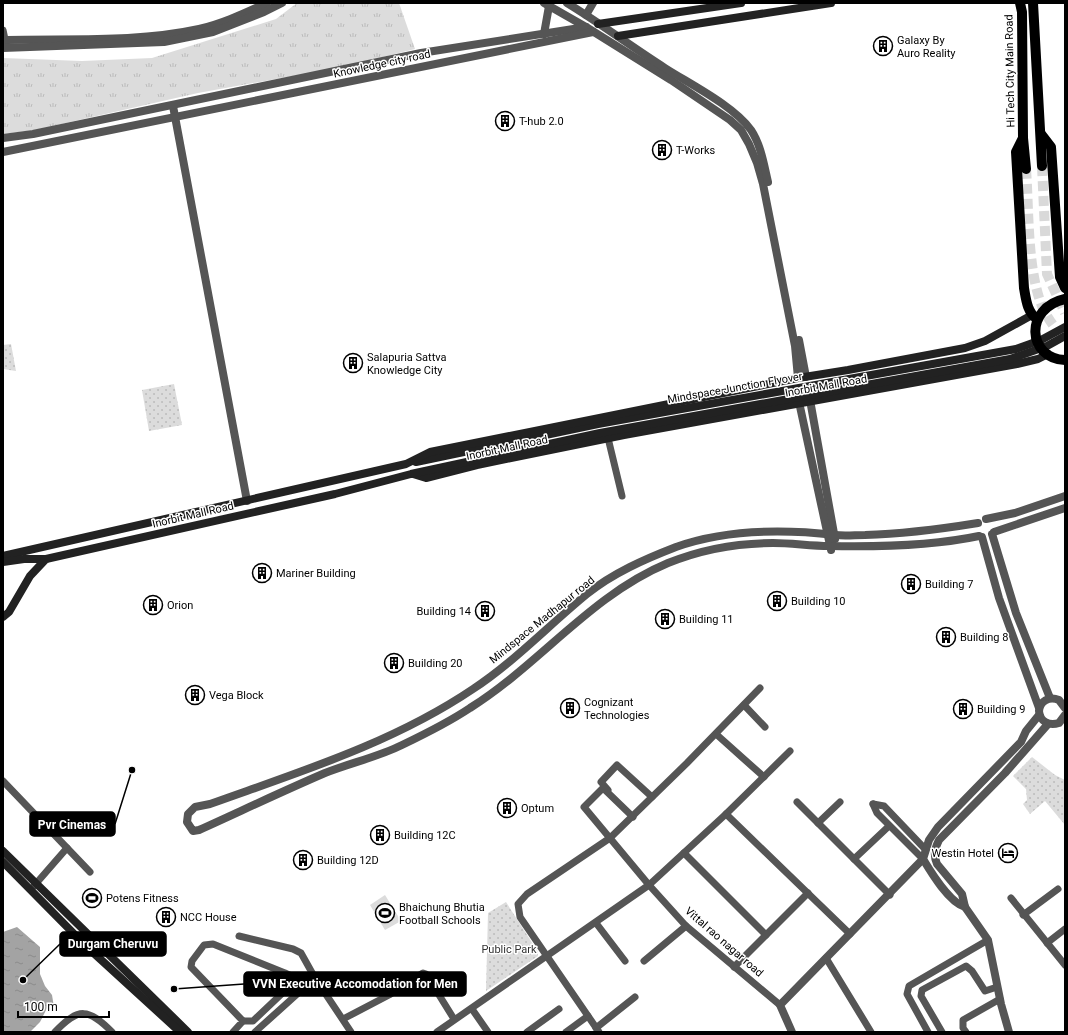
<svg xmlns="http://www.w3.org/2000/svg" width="1068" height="1035" viewBox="0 0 1068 1035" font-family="Roboto,sans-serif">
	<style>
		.grass { fill: url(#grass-tufts) }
		.park { fill: url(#park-dots) }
		.pitch { fill: #dcdcdc }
		.water { fill: url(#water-ripples) }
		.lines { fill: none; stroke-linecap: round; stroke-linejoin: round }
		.primary-tunnel { stroke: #d9d9d9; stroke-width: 10; stroke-dasharray: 10 5; stroke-linecap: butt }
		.minor { stroke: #555; stroke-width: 7 }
		.tertiary { stroke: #555; stroke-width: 8 }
		.secondary { stroke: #222; stroke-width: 8 }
		.primary { stroke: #000; stroke-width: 10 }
		.labels { text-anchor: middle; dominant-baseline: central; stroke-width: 3; stroke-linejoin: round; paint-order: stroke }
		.poi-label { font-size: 11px; fill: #000; stroke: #fff; text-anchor: start }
		.street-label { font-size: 11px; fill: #000; stroke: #fff }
		.park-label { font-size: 11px; fill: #333; stroke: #fff }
		.leader { fill: none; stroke: #000; stroke-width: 1.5 }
		.callout-dot { fill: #000; stroke: #fff; stroke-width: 1.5 }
		.callout { fill: #000; stroke: #000; stroke-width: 1.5 }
		.callout-label { font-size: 12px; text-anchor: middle; font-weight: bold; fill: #fff }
	</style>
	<defs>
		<pattern id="grass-tufts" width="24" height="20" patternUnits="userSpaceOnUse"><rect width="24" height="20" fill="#dcdcdc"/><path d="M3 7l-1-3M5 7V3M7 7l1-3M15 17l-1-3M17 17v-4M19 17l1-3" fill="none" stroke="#bbb"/></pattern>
		<pattern id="park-dots" width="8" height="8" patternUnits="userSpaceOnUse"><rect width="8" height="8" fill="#dcdcdc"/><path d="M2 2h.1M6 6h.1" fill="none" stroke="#bbb" stroke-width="1.8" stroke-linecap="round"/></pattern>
		<pattern id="water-ripples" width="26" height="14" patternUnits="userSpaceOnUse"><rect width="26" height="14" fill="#a3a3a3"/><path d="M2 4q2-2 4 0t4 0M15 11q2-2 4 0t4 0" fill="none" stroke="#8b8b8b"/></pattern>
	</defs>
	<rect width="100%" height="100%" fill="#fff"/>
	<polygon class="grass" points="297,3 399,3 415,49 343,67 198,93 35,130 3,134 3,58 82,61 152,58 276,19"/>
	<g class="park">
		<polygon points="11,344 16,371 3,369 3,345"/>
		<polygon points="174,384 182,425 149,431 142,390"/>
		<polygon points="1032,757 1055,775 1065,780 1065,825 1045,801 1030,814 1023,804 1027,800 1026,789 1013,776"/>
		<polygon points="506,902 538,952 538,956 486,991 488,913"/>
	</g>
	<polygon class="pitch" points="385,895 401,921 385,930 370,905"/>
	<polygon class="water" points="17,927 40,947 40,974 45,986 52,995 54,1007 47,1008 40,1022 30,1032 3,1032 3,932"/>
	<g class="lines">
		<g class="primary-tunnel">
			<polyline points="1042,166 1047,274 1065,313"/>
			<path d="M 1026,169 C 1029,210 1027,269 1042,306 C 1047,318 1055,328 1064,339"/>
		</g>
		<g class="minor">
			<polyline points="3,30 6,44"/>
			<polyline points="608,438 622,496"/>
			<polyline points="744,705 765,727"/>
			<polyline points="716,734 764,777"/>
			<polyline points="3,781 90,872"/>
			<polyline points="608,790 601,782 617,765 652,797"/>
			<polyline points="797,802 890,895"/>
			<polyline points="873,804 877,813 923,859"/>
			<polyline points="873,804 884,806 925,849"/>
			<polyline points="726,814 850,934"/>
			<polyline points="633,817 603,788 584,807 649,885 686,926 780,1005"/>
			<polyline points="818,823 840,802"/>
			<polyline points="684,853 766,935"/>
			<polyline points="854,859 889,826"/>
			<polyline points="33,887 67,848"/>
			<polyline points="1011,898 1065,965"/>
			<polyline points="1023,915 1058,889"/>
			<polyline points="596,923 625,961"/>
			<polyline points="239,936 293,949 301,953 315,978 351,1032"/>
			<polyline points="1047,943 1065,929"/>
			<polyline points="826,958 871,1032"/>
			<polyline points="644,961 686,926"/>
			<polyline points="734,967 808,893"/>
			<polyline points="472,1009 488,1032"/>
			<polyline points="343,1019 389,995 423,973 426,974 454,1019"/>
			<polyline points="243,1021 253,1021 292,984"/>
			<polyline points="596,1028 635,997"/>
			<path d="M 55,1032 C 79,1007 88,1008 112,1032"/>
			<polyline points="233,1032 243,1021 191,967 192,961 204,945 213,944 285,973 291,976 292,984 299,992"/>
			<polyline points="255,1032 315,978"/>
			<polyline points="437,1032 649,885 726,814 790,751"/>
			<polyline points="527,1032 559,1009"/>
			<polyline points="566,1032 588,1016"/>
			<polyline points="599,1032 520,917 518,904 527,894 610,838 687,763 760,688"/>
			<polyline points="928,1032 907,994 909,986 988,940"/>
			<polyline points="942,1032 921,996 922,990 966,966 972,971 985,991 997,987"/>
			<polyline points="966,1032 963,1028 963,1020 1000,999"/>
		</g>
		<g class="tertiary">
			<polyline points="544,3 586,27 671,80 730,120 741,130 749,144 757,163 763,184 795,346 798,378"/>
			<path d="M 567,3 C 600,23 632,47 665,68 C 690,84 734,106 751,130 C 761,145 764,165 768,182"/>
			<polyline points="586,15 593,3"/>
			<polyline points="544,34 549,6"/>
			<path d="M 3,40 C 67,38 135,43 199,29 C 222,24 245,13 267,3"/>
			<polyline points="3,48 164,42 213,32 264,12 282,3"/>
			<polyline points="173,106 247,501"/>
			<polyline points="3,138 33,134 421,53 586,27"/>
			<polyline points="3,152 593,32"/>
			<polyline points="799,340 806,377"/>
			<polyline points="810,400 835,539"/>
			<polyline points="799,402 831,550"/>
			<polyline points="986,519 1015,513 1065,496"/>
			<path d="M 978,523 C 941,529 903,534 865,535 C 855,535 845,536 835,535 C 782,529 727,529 676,547 C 645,559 613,573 587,594 C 548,626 514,662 473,689 C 393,743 299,772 210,804 L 195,807 L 188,814 L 187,822 L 193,831 L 199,830 C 241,811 283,791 325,773 C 350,763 378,757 402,745 C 425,734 449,722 470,708 C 540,664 591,595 668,563 C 700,550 738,543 773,543 C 792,543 810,546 829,546 C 877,547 932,546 979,536"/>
			<polyline points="994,532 1065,508"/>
			<polyline points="992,534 1016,613 1050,698"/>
			<polyline points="982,537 999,598 1039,708"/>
			<path d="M 1065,708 L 1059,700 C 1049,696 1040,701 1039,711 C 1040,722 1049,726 1059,723 L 1065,715"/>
			<path d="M 965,907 C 949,902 932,874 923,859 L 929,840 L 938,827 L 1021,742 L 1026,731 L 1039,715"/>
			<polyline points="792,1032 780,1005 923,859"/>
			<path d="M 1009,1032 L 1001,1004 L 988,940 L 965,907 L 962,894 L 937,864 C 933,855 935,848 939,840 L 1005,773 L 1048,724"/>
		</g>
		<g class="secondary">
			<polyline points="598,24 741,3"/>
			<polyline points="618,36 831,3"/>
			<polyline points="416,462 598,424 1016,349 1041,340 1065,327"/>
			<polyline points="413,474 426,478 477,465 624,435 1017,364 1038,359 1048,354"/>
			<polyline points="3,556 406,464 430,452 798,378 848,370 965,348 985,341 1032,315"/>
			<polyline points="3,562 24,559 46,559"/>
			<polyline points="3,617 9,612 30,576 46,559 335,494 411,474 600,433 1010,359 1047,346 1065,336"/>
			<polyline points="3,851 188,1032"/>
			<polyline points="3,862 87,947 180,1032"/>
		</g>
		<g class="primary">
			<polyline points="1020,3 1022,12 1023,138 1026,169"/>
			<polyline points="1033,3 1042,166"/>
			<polyline points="1041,134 1051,147 1060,277 1065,288"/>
			<path d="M 1023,138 L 1016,152 L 1024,288 C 1026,299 1027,312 1037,319"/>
			<path d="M 1065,299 C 1024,308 1027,358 1065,360"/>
		</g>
	</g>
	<defs>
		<symbol id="building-ring" viewBox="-11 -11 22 22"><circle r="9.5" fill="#fff" stroke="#000" stroke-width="1.5"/><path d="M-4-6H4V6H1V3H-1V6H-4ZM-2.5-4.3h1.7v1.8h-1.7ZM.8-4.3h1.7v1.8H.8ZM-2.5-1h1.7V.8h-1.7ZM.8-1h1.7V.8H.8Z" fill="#000"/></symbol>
		<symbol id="hotel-ring" viewBox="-11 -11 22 22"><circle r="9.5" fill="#fff" stroke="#000" stroke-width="1.5"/><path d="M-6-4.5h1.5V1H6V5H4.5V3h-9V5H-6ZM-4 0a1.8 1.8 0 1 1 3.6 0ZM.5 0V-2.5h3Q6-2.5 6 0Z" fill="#000"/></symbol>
		<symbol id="stadium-ring" viewBox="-11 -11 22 22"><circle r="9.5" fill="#fff" stroke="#000" stroke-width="1.5"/><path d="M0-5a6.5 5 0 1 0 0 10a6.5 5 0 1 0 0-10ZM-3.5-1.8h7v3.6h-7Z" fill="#000"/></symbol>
	</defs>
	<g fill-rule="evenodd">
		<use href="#building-ring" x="872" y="35" width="22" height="22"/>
		<use href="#building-ring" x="494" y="110" width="22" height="22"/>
		<use href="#building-ring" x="651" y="139" width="22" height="22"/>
		<use href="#building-ring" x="342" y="352" width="22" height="22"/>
		<use href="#building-ring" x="251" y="562" width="22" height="22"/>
		<use href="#building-ring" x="900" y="573" width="22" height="22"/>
		<use href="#building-ring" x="766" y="590" width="22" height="22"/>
		<use href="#building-ring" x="142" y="594" width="22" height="22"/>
		<use href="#building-ring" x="474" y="600" width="22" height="22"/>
		<use href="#building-ring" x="654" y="608" width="22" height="22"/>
		<use href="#building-ring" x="935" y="626" width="22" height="22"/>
		<use href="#building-ring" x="383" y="652" width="22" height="22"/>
		<use href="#building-ring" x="184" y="684" width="22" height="22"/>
		<use href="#building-ring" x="559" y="697" width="22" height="22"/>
		<use href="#building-ring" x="952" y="698" width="22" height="22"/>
		<use href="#building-ring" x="496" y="797" width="22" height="22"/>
		<use href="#building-ring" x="369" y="824" width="22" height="22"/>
		<use href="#hotel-ring" x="997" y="842" width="22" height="22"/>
		<use href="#building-ring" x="292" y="849" width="22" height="22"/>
		<use href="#stadium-ring" x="81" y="887" width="22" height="22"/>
		<use href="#stadium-ring" x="374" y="902" width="22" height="22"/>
		<use href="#building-ring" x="155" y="906" width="22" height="22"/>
	</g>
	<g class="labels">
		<g class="poi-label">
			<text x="897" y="40">Galaxy By<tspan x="897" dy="13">Auro Reality</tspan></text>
			<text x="519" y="121">T-hub 2.0</text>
			<text x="676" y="150">T-Works</text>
			<text x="367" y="357">Salapuria Sattva<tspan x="367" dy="13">Knowledge City</tspan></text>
			<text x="276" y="573">Mariner Building</text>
			<text x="925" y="584">Building 7</text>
			<text x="791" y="601">Building 10</text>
			<text x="167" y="605">Orion</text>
			<text x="471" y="611" text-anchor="end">Building 14</text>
			<text x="679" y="619">Building 11</text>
			<text x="960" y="637">Building 8</text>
			<text x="408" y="663">Building 20</text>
			<text x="209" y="695">Vega Block</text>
			<text x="584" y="702">Cognizant<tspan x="584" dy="13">Technologies</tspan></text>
			<text x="977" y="709">Building 9</text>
			<text x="521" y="808">Optum</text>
			<text x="394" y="835">Building 12C</text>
			<text x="994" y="853" text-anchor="end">Westin Hotel</text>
			<text x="317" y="860">Building 12D</text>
			<text x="106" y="898">Potens Fitness</text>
			<text x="399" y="907">Bhaichung Bhutia<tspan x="399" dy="13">Football Schools</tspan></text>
			<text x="180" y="917">NCC House</text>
		</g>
		<g class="street-label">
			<text transform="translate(382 64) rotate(-12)">Knowledge city road</text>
			<text transform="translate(1010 71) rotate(-91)">Hi Tech City Main Road</text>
			<text transform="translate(826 386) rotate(-10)">Inorbit Mall Road</text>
			<text transform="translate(735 388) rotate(-10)">Mindspace Junction Flyover</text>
			<text transform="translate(507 448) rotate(-12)">Inorbit Mall Road</text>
			<text transform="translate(193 515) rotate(-13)">Inorbit Mall Road</text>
			<text transform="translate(542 620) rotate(-39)">Mindspace Madhapur road</text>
			<text transform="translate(724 942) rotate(41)">Vittal rao nagar road</text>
		</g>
		<g class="park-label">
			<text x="509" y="949">Public Park</text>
		</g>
	</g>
	<path class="leader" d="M132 770L115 824M23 980L60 944M174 989L244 984"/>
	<g class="callout-dot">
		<circle cx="132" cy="770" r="4"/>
		<circle cx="23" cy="980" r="4"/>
		<circle cx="174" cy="989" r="4"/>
	</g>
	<g class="callout">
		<rect x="30" y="812" width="85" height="24" rx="4"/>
		<rect x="60" y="932" width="106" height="24" rx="4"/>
		<rect x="244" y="972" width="222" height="24" rx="4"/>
	</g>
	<g class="callout-label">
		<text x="72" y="829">Pvr Cinemas</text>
		<text x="113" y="948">Durgam Cheruvu</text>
		<text x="355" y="988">VVN Executive Accomodation for Men</text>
	</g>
	<rect width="1068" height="1035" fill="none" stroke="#000000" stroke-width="8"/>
	<path d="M18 1011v6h91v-6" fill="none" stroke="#000000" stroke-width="2"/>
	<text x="24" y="1011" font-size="12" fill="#000000" stroke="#ffffff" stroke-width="3" paint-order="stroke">100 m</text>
</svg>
